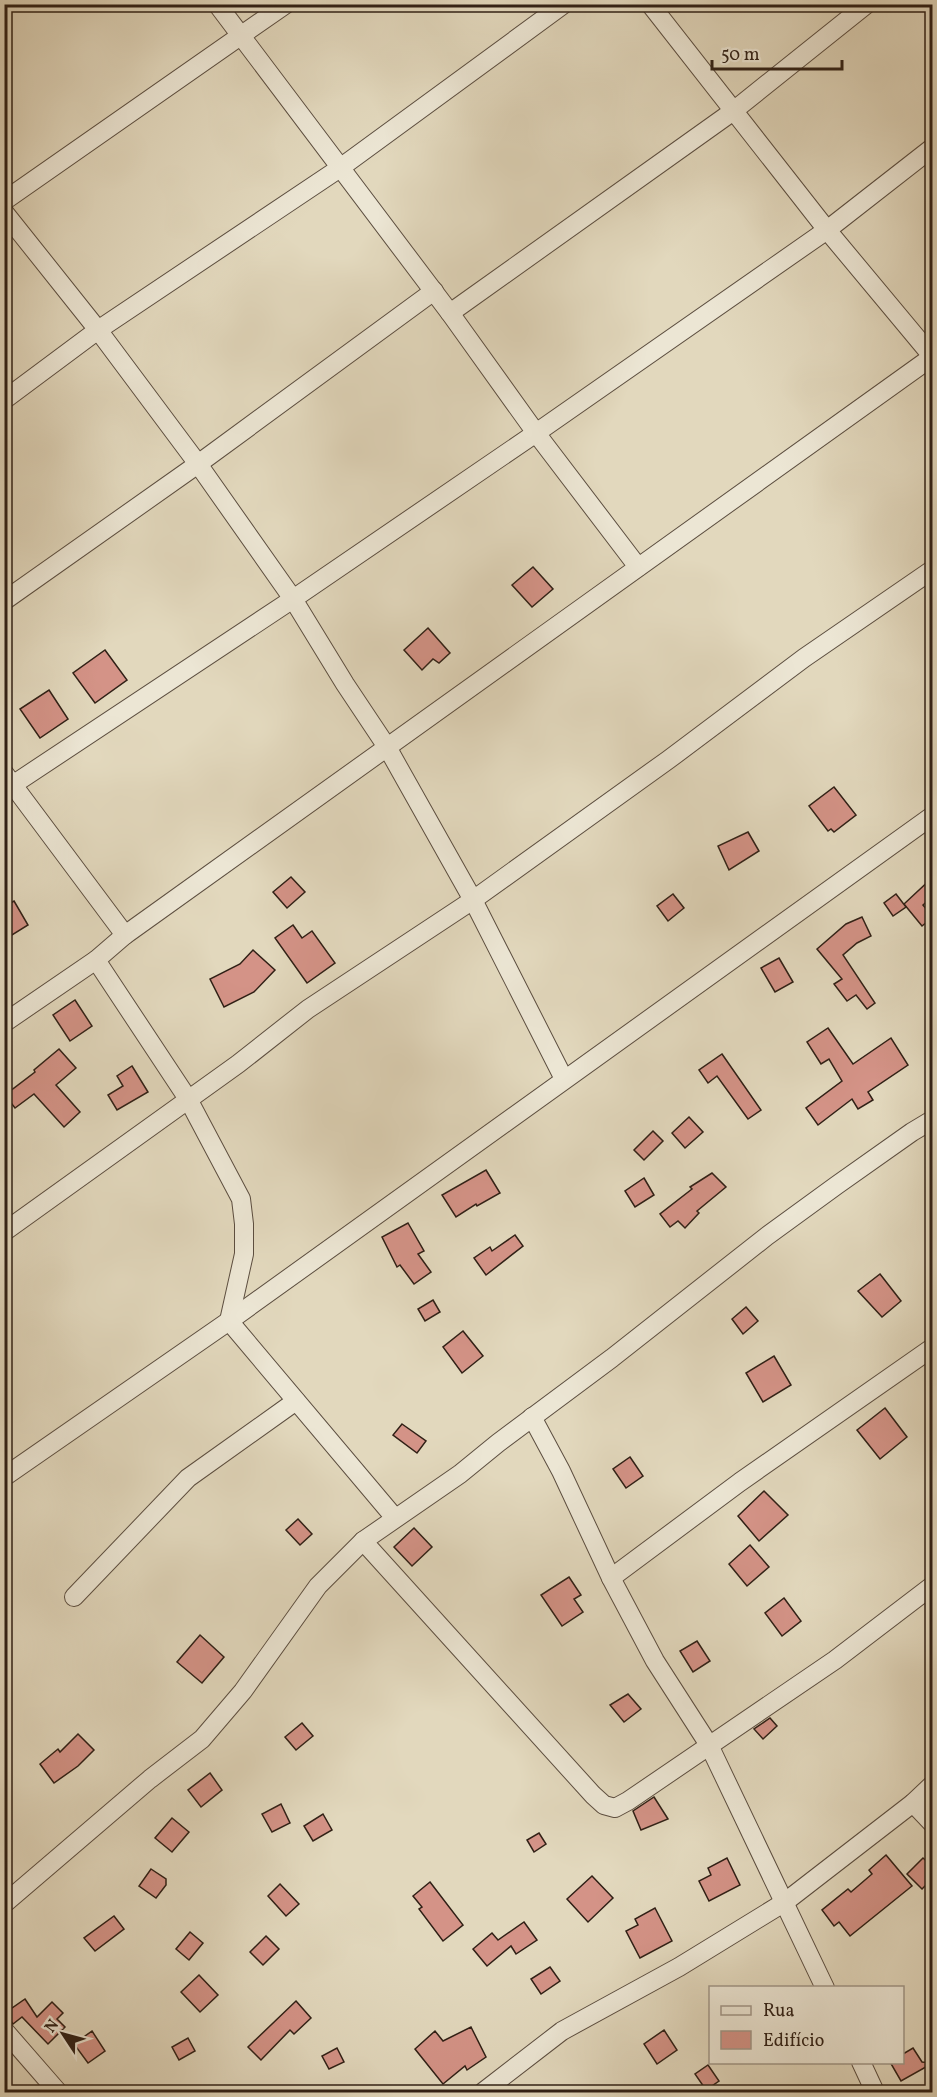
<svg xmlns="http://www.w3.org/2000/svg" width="937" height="2097" viewBox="0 0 937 2097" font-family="Vollkorn,serif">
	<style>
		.building { fill: #d49387; stroke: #302016; stroke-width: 1.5 }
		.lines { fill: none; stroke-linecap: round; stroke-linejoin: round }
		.minor-casing { stroke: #5c4e40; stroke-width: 20 }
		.minor { stroke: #ece6d4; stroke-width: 18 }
	</style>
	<rect width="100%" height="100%" fill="#e2d8bd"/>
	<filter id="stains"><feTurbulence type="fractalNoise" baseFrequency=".00333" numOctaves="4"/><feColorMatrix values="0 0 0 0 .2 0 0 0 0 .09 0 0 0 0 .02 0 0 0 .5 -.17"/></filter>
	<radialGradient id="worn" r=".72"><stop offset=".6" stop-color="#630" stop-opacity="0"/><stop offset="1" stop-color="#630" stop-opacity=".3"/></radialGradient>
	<g class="building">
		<polygon points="533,567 553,589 532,607 512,585"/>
		<polygon points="428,628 450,653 439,663 433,659 422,670 404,650"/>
		<polygon points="105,650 127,680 95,703 73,673"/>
		<polygon points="49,690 68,719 40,738 20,709"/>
		<polygon points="834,787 856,815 834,832 831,829 828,831 809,806"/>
		<polygon points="748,832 759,851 729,870 718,846"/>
		<polygon points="291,877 305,892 287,908 273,892"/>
		<polygon points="933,877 933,896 923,905 933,917 922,926 904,904"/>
		<polygon points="673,894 684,908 668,921 657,906"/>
		<polygon points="896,894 906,907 893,916 884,903"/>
		<polygon points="14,901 28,925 4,940 4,907"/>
		<polygon points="862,917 871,936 857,943 843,955 875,1003 867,1009 856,995 847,1001 834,984 842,979 817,949 846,924"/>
		<polygon points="293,925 302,938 312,931 335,963 307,983 275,938"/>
		<polygon points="253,950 275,970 254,992 224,1007 210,979 240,964"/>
		<polygon points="779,958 793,982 775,992 761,968"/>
		<polygon points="75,1000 92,1026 70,1041 53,1015"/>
		<polygon points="828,1028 853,1064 891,1038 908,1065 868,1092 873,1100 858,1109 852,1099 818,1125 806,1108 842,1081 829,1059 821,1064 807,1042"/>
		<polygon points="59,1049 76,1068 56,1085 80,1112 64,1127 34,1094 15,1108 5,1095 35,1072 34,1070"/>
		<polygon points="722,1054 761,1110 748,1119 717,1076 708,1083 699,1070"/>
		<polygon points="132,1066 148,1092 117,1110 108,1095 123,1086 117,1076"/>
		<polygon points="689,1117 703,1132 685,1148 672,1133"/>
		<polygon points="653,1131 663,1141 644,1160 634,1150"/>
		<polygon points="486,1170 500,1193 477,1206 476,1204 456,1217 442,1195"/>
		<polygon points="712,1173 726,1187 697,1211 699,1213 685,1228 678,1221 670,1227 660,1214 692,1189 690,1187"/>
		<polygon points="644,1178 654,1195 635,1207 625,1191"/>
		<polygon points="408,1223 424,1251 418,1254 431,1272 414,1284 400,1265 397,1267 382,1237"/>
		<polygon points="515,1235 523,1246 486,1275 474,1258 490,1247 492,1251"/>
		<polygon points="880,1274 901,1301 882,1317 858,1291"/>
		<polygon points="433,1300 440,1312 425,1321 418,1309"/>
		<polygon points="746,1307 758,1321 743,1334 732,1319"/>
		<polygon points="463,1331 483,1356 462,1373 443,1347"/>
		<polygon points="774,1356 791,1385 763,1402 746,1373"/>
		<polygon points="885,1408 907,1437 880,1459 857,1430"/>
		<polygon points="402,1424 426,1441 417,1453 393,1435"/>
		<polygon points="630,1457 643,1476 626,1488 613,1469"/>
		<polygon points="764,1491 788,1515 759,1541 738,1516"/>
		<polygon points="298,1519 312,1534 300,1545 286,1530"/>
		<polygon points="414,1528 432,1547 412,1566 394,1547"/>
		<polygon points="750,1545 769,1567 747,1586 729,1564"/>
		<polygon points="569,1577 581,1595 574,1599 583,1612 562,1626 541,1595"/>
		<polygon points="784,1598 801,1621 782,1636 765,1613"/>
		<polygon points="200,1635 224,1657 202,1683 177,1662"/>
		<polygon points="697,1641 710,1661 693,1672 680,1651"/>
		<polygon points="628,1694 641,1709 624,1722 610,1705"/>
		<polygon points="770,1718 777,1726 763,1739 754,1729"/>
		<polygon points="302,1723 313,1736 296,1750 285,1737"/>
		<polygon points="78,1734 94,1750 78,1766 54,1783 40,1764 58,1749 60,1752"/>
		<polygon points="210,1773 222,1790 201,1807 188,1790"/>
		<polygon points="654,1797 668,1819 641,1830 633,1811"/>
		<polygon points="281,1804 290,1823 272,1832 262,1814"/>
		<polygon points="323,1814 332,1830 313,1841 304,1826"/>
		<polygon points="172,1818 189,1832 172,1852 155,1838"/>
		<polygon points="539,1833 546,1844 534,1852 527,1840"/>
		<polygon points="886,1855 912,1886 850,1936 839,1922 834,1926 822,1910 848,1889 851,1892 872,1874 869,1870"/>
		<polygon points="727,1858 740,1885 709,1901 699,1881 711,1875 708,1868"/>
		<polygon points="923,1858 933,1867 933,1878 922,1889 907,1874"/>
		<polygon points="151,1869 166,1879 166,1885 156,1898 139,1886"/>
		<polygon points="592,1876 613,1898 588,1922 567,1899"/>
		<polygon points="430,1882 463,1925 443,1941 419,1909 422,1907 413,1896"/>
		<polygon points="280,1884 299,1904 286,1916 268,1896"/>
		<polygon points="655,1908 672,1941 640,1958 626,1931 638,1925 635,1919"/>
		<polygon points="114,1916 124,1929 95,1951 84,1938"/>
		<polygon points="524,1922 537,1940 516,1954 511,1946 487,1966 473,1949 492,1933 498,1940"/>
		<polygon points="190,1932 203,1943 189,1960 176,1949"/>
		<polygon points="266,1936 279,1949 263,1965 250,1952"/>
		<polygon points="550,1967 560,1981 541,1994 531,1979"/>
		<polygon points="199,1975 218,1995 200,2012 181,1992"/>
		<polygon points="25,1999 37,2017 52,2002 63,2013 57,2019 65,2027 48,2044 22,2017 13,2024 5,2013"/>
		<polygon points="296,2001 311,2018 294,2034 290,2030 261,2060 248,2047"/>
		<polygon points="471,2027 486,2057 467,2070 465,2066 443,2084 415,2049 435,2031 443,2041"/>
		<polygon points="664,2030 677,2050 657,2064 644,2044"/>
		<polygon points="92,2031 105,2051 88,2063 74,2044"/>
		<polygon points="188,2038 195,2051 179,2060 172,2047"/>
		<polygon points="337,2048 344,2062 329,2069 322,2056"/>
		<polygon points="913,2048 922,2062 933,2063 901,2081 890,2062 903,2062 903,2054"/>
		<polygon points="708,2065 719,2081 706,2090 695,2074"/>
	</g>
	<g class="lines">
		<defs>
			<g id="minor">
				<polyline points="217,4 450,313 536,433 638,567"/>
				<polyline points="650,4 827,230 932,356"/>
				<polyline points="4,201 286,4"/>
				<polyline points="4,212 98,330 198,464 293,599 345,684 387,747 473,900 564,1079"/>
				<polyline points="450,313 732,112 867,4"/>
				<polyline points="4,400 98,330 340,168 564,4"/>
				<polyline points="4,601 198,464 434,291"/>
				<polyline points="4,773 125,935"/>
				<polyline points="14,784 293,599 536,433 827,230 932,148"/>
				<polyline points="96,960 188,1099 241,1199 244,1224 244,1254 229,1321 395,1518"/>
				<polyline points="4,1023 96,960 125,935 932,357"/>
				<polyline points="4,1232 238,1064 308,1009 473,900 668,760 804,658 932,570"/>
				<polyline points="532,1417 561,1471 611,1578 655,1661 709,1745 825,1988"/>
				<polyline points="4,1477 229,1321 932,816"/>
				<polyline points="363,1541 593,1795 604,1805 615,1808 628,1801 835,1660 932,1586"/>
				<polyline points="611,1578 740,1482 932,1348"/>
				<polyline points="74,1597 188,1478 296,1401"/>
				<polyline points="913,1803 932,1823"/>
				<polyline points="4,1904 150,1779 202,1739 243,1691 318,1586 363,1541 460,1474 498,1443 612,1358 767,1236 837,1185 912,1132 932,1120"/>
				<polyline points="4,2030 58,2092"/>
				<polyline points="861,2062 875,2092"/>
				<polyline points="483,2092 562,2031 679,1967 785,1902 913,1803 932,1785"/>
			</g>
		</defs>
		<use href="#minor" class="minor-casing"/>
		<use href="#minor" class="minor"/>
	</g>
	<rect width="937" height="2097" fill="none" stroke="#e2d8bd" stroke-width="24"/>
	<rect x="6" y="6" width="925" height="2085" fill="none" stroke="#302016" stroke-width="3"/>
	<rect x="12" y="12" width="913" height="2073" fill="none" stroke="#302016" stroke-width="1.5"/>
	<rect x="709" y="1986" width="195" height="78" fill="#ece6d4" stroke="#a19788" stroke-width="1.5"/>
	<rect x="721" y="2006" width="30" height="9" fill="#ece6d4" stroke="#a19788" stroke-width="1.5"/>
	<text x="763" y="2016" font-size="18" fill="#302016">Rua</text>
	<rect x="721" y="2031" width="30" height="18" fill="#d49387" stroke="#a19788" stroke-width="1.5"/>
	<text x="763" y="2046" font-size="18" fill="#302016">Edifício</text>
	<g transform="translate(63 2034) rotate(306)" stroke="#ece6d4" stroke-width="4.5" paint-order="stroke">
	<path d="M0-4.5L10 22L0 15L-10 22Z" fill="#302016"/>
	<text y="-9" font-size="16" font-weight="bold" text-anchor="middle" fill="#302016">N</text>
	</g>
	<path d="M712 60v9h130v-9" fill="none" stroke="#302016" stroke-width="3"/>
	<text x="721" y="60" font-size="18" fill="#302016" stroke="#ece6d4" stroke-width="4.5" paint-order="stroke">50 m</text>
	<rect width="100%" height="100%" filter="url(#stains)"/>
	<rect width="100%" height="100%" fill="url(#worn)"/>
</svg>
